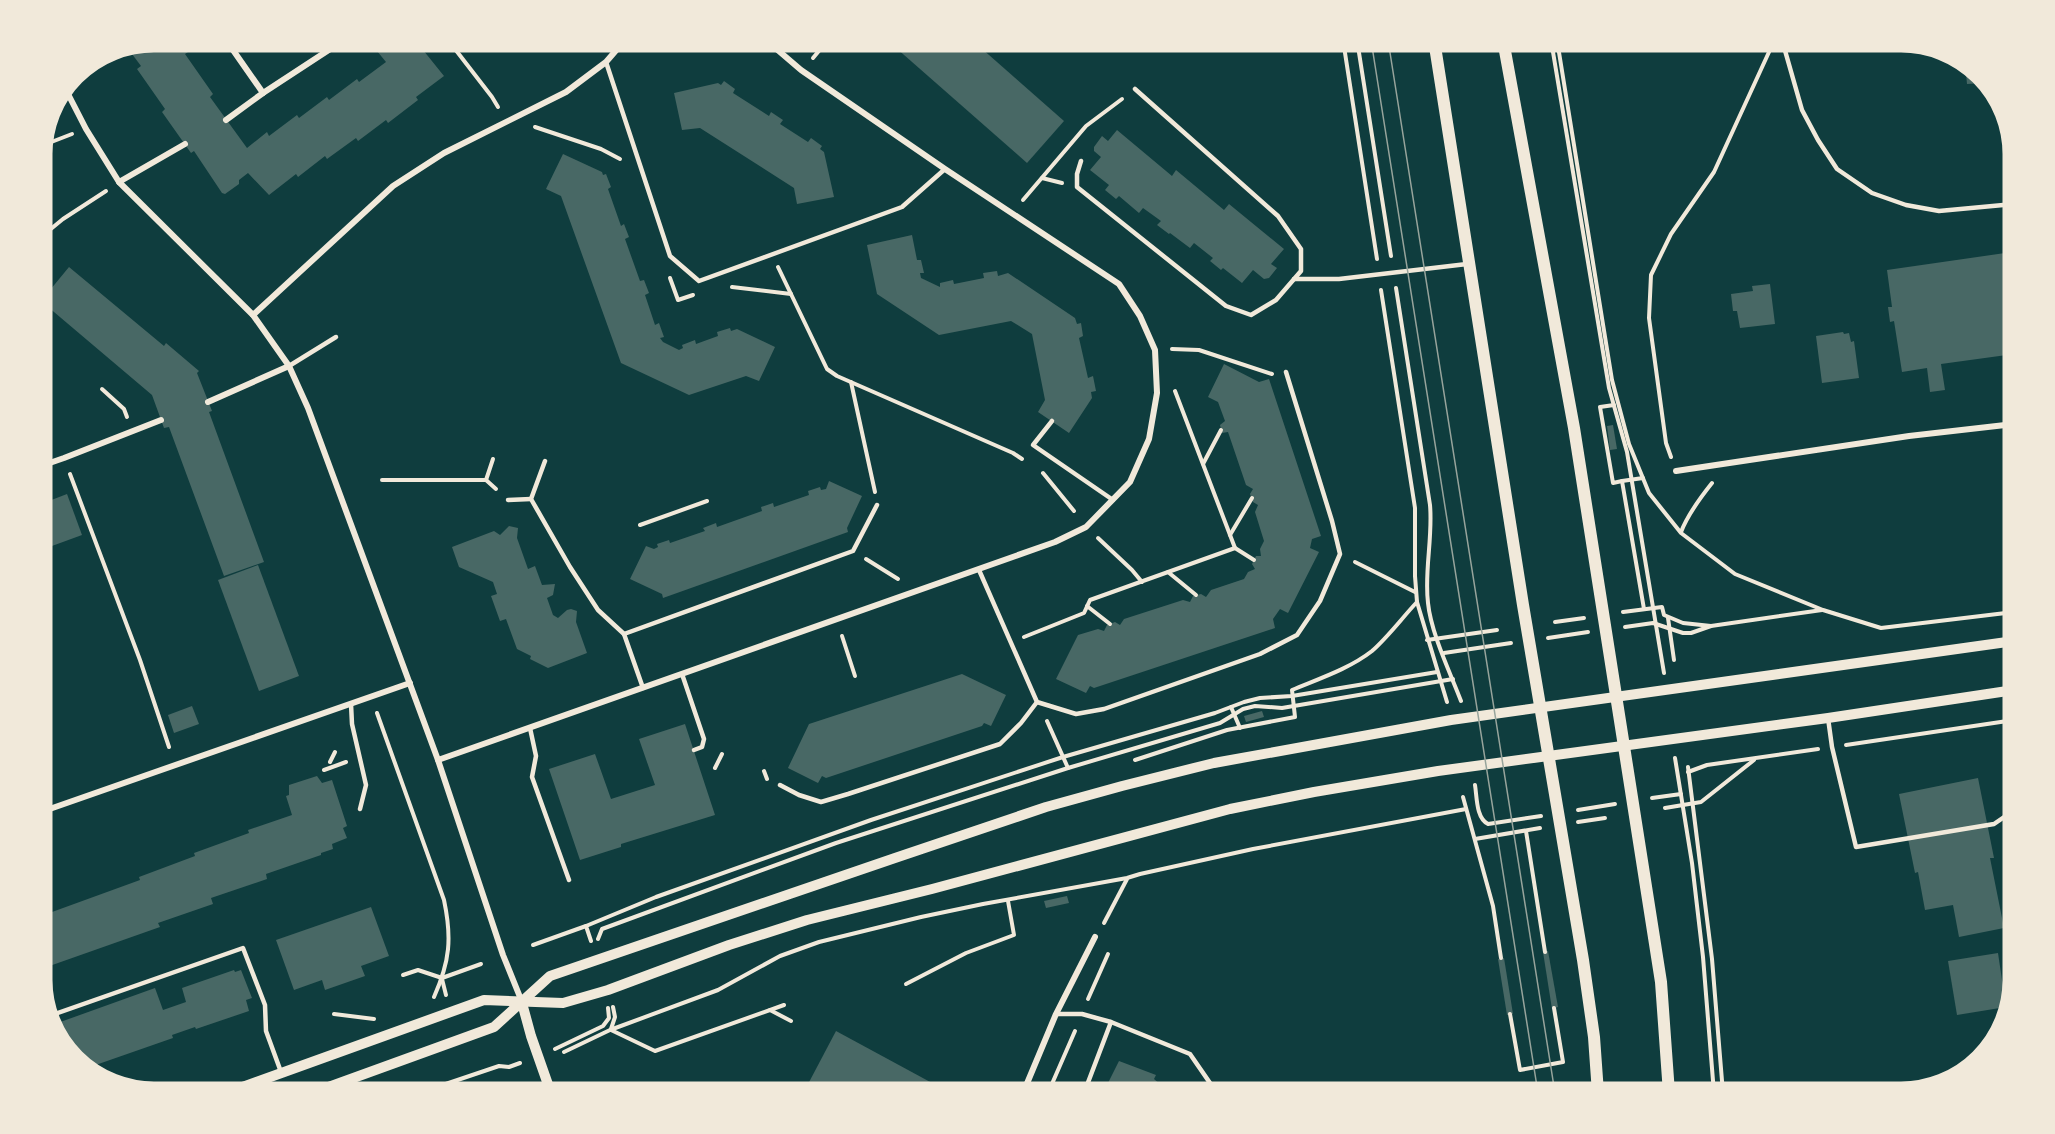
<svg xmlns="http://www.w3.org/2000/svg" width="2055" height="1134" viewBox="0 0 2055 1134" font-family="Cabin,sans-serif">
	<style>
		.building { fill: #486865 }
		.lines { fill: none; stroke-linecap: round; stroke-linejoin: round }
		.path { stroke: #f1e9da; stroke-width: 4 }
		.service { stroke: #f1e9da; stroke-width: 4.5 }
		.minor { stroke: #f1e9da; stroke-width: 6 }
		.tertiary { stroke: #f1e9da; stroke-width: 10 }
		.secondary { stroke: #f1e9da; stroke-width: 12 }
		.tram { stroke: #97a49c; stroke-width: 1.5 }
		.rim { fill: none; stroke: #f1e9da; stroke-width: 3 }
	</style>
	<rect width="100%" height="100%" fill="#0f3d3e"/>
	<g class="building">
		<polygon points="154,40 180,40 188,52 185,54 213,94 210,97 247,148 267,132 269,136 297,115 299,118 327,97 329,100 357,79 359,82 386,62 377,51 391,40 415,40 444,76 416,97 418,100 388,123 386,120 358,141 356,138 327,159 325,156 298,177 296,174 269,195 248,173 239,180 239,184 225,194 222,193 194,151 191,153 162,112 165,109 137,69 141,66 126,46"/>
		<polygon points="887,40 972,40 1064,121 1027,163"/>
		<polygon points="1965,63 1996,91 1996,93 1987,93 1986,83 1967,84"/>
		<polygon points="724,81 735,89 733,93 769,116 771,112 783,120 780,124 808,142 811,138 822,146 820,149 824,152 834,197 797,204 794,188 700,128 682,130 674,93 718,83 721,85"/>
		<polygon points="1117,130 1172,176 1176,170 1224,210 1229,204 1284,249 1271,264 1277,268 1269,278 1264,279 1253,270 1242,283 1223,268 1221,270 1210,261 1213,258 1194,243 1190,248 1170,233 1169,234 1157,225 1161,221 1143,208 1139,213 1119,196 1116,199 1105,190 1109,185 1090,170 1101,157 1094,151 1094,147 1102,136 1108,141"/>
		<polygon points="563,154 602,172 603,175 606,174 611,187 608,189 621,226 624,224 629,237 625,239 640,281 644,280 649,293 645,295 655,325 659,323 664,337 660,338 663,342 679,350 683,348 682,345 695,340 696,344 718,336 717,332 730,328 731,331 737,329 775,347 759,381 746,376 689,395 621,363 561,196 546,189"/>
		<polygon points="912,235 917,260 921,260 924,273 920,273 921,278 940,287 940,283 953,280 954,284 984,278 983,273 997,271 998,276 1008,273 1075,318 1077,324 1081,323 1083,336 1079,338 1088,378 1093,376 1096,391 1091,392 1092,398 1069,433 1038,412 1045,400 1032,334 1011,321 939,335 877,294 867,245"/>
		<polygon points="2012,252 2014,271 2014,354 1941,364 1945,390 1930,392 1927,368 1902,372 1894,321 1890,322 1888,307 1892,307 1887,270"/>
		<polygon points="69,267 164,346 166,343 199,371 197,373 212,411 209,412 264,562 224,576 169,427 164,428 152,395 41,301"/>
		<polygon points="1770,284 1775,324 1740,328 1737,311 1733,311 1731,294 1753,291 1752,286"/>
		<polygon points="1843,332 1844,334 1849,333 1851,342 1854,341 1859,378 1822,383 1816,336"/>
		<polygon points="1224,364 1259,382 1269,379 1321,536 1312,539 1310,548 1319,552 1288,613 1280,609 1273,619 1275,628 1094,688 1090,686 1086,693 1056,679 1078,635 1098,629 1104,631 1107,625 1115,622 1120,625 1124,619 1183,600 1190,602 1193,596 1201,594 1206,597 1211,590 1244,579 1248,572 1255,569 1252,564 1256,556 1261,556 1260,549 1264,541 1255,512 1258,505 1253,502 1250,494 1253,489 1246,485 1228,432 1222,433 1220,425 1225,421 1218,402 1208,397"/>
		<polygon points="1613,425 1617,449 1610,450 1607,426"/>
		<polygon points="829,481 862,496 847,528 848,532 663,598 662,594 630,579 646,546 654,549 658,547 657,544 669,540 670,543 705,531 703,528 716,523 717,527 762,511 761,507 773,503 774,507 809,495 808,491 820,487 821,490 826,489"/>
		<polygon points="67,494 82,535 41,550 41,504"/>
		<polygon points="509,526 518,528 517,538 528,569 535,566 542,585 555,584 553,595 547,598 553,615 558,618 567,610 571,609 577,611 576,622 587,653 548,668 530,659 531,656 517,649 506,619 500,621 491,596 497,594 493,582 459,567 452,547 494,531 500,535"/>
		<polygon points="258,565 299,676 259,691 218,580"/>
		<polygon points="962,674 1006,695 991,726 984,723 982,726 826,778 822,776 818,783 788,768 809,724"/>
		<polygon points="192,706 199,724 174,733 168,715"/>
		<polygon points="1262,711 1264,717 1246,722 1244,716"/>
		<polygon points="685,724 715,815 621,844 621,847 580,860 549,769 595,754 611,799 655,785 639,739"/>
		<polygon points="317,776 322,783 332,780 347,826 343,828 347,838 332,844 333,849 321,853 321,855 266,874 267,879 211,898 213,904 158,923 160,927 41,969 41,916 140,880 139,877 195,856 194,853 249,833 248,830 292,815 286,796 289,795 289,785"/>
		<polygon points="1978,778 1994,858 1990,858 2004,928 1959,937 1953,905 1925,910 1918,872 1915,873 1899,794"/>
		<polygon points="1067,896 1069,903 1046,908 1044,901"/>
		<polygon points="371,907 389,956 361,966 365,976 325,990 322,980 294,990 276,940"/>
		<polygon points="1548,951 1558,1007 1552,1009 1543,952"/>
		<polygon points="1998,953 2006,1007 1957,1015 1948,961"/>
		<polygon points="1504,958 1513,1014 1507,1015 1498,959"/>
		<polygon points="234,970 235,972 241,970 252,998 246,1000 249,1011 196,1029 195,1027 172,1035 173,1038 87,1068 56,1037 52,1025 155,988 163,1010 186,1002 182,988"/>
		<polygon points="836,1031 945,1090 943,1093 820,1093 807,1086"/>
		<polygon points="1119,1061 1156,1075 1154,1079 1170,1093 1103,1093"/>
	</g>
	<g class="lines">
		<g class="path">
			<polyline points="448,40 492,97 498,107"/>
			<polyline points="1343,40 1377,259"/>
			<polyline points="1357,40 1391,256"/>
			<polyline points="1551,40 1609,388 1627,452 1664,673"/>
			<polyline points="1557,40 1612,380 1629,444 1649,493 1681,533 1735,574 1823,610 1881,628 2014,612"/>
			<polyline points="813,58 828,40"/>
			<polyline points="535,127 601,149 620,159"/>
			<polyline points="41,146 72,134"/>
			<polyline points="1042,178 1062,183"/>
			<polyline points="1023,200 1086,126 1122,99"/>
			<polyline points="41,237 63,219 106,191"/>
			<polyline points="778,267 827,369 837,376 1013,453 1022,459"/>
			<polyline points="670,278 678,300 693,295"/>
			<polyline points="732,287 791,294"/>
			<path d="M 1396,288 L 1430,505 C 1433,538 1424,571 1428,603 C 1431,633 1450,672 1461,701"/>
			<polyline points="1381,290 1415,508 1415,576 1417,602 1447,702"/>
			<polyline points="1172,349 1199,350 1272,374"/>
			<polyline points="851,382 875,492"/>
			<polyline points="102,389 124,409 127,417"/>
			<polyline points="1614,405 1600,407 1613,483 1622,481 1644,609"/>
			<polyline points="1671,457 1666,443 1649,318 1651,275 1671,234 1714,172 1769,52"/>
			<polyline points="1203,464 1221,430"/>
			<polyline points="1043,473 1074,511"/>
			<polyline points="70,474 140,660 169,747"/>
			<polyline points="382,480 486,480 496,489"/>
			<polyline points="486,480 493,459"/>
			<polyline points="1622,481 1643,478"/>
			<polyline points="640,525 707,501"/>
			<path d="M 1681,532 C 1688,514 1700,498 1712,483"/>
			<polyline points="1230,535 1252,498"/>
			<polyline points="1098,538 1132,570 1142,582"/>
			<polyline points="1235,548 1254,560"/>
			<polyline points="866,559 898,579"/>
			<polyline points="1355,562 1415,592"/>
			<polyline points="1168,572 1196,595"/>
			<polyline points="1087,606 1110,624"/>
			<polyline points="1623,612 1662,607 1664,615 1683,623 1711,626 1822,610"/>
			<polyline points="1668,618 1674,660"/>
			<polyline points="1555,622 1584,618"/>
			<polyline points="1625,627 1653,623 1683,633 1691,633 1711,626"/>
			<polyline points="842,636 855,676"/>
			<polyline points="1024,637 1084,613 1090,600 1235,548 1175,391"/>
			<polyline points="1548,638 1588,632"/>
			<polyline points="1427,640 1497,630"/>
			<polyline points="1444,653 1511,643"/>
			<polyline points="1231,707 1240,728"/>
			<path d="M 377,713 L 444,900 C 452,938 450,961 434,997"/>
			<polyline points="1047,721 1068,768"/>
			<polyline points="1846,745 2014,720"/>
			<polyline points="1675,758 1692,863 1703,957 1714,1093"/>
			<path d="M 1135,760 L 1227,730 L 1295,717 L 1292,690 C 1318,679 1349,669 1372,651 C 1388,637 1402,618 1417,602"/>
			<polyline points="330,762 335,752"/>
			<polyline points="1688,767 1712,959 1723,1093"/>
			<polyline points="715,768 722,754"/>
			<polyline points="324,770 346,762"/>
			<polyline points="764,771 767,779"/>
			<polyline points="1688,772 1707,765 1818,749"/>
			<path d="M 1475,785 C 1477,797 1476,818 1488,824 L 1541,816"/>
			<polyline points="1463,797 1493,906 1501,958"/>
			<polyline points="1652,798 1681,794"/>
			<polyline points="1665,808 1701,802 1754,760"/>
			<polyline points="1578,810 1615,804"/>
			<polyline points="1578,822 1605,818"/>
			<polyline points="1526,831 1545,952"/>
			<polyline points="1475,839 1540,828"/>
			<polyline points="1104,923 1127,879"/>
			<polyline points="598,939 602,929 836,843 1068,768 1220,723 1243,709 1255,706 1282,708 1453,679"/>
			<polyline points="591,941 586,926 656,897 871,820 1063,757 1215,713 1244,702 1260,698 1292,696 1437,672"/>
			<polyline points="533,945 586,926"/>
			<polyline points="403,975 418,970 442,978 481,964"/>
			<polyline points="442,979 446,995"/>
			<polyline points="906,984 966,953 1014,935 1008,901"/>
			<polyline points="1088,999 1108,954"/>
			<polyline points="770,1010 791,1021"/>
			<polyline points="334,1014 374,1019"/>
			<polyline points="1510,1014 1520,1070 1563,1062 1554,1008"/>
			<polyline points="611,1029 615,1017 613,1007"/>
			<polyline points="611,1030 655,1051 784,1005"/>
			<polyline points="555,1049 603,1026 609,1018 608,1008"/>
			<polyline points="564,1052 610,1030 718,990 780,956 819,942 921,917 983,904 1127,878 1140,874 1253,849 1466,809"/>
			<polyline points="419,1093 499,1066 509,1067 520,1063"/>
			<polyline points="1048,1093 1075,1031"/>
		</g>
		<g class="service">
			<polyline points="1782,40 1802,110 1818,140 1837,169 1872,193 1906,205 1939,211 2014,204"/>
			<polyline points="606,62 670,256 699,281 902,207 945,169"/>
			<polyline points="1081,161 1077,174 1077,187 1226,306 1251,315 1276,300 1301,271 1301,249 1278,216 1135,89"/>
			<polyline points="1294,279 1339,279 1467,264"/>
			<polyline points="289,366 336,337"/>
			<polyline points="1052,421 1033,445 1113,500"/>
			<polyline points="545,461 531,499 570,567 598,610 624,634 643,688"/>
			<polyline points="508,500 531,499"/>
			<polyline points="979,570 1037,702 1076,714 1104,709 1260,654 1297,635 1320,601 1340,554 1332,521 1286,372"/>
			<polyline points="624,634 853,551 877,505"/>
			<polyline points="682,674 704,739 702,747 694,750"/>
			<polyline points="351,704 352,724 366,785 360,809"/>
			<polyline points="1828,718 1832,747 1856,847 1994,824 2010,813 2014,772"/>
			<polyline points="530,728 536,756 532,777 569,880"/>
			<polyline points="780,785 799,795 821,802 848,794 1000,744 1021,723 1037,702"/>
			<polyline points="1056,1014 1082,1014 1111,1022 1190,1054 1210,1083 1215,1093"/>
			<polyline points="49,1016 243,948 265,1005 266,1031 281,1072"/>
			<polyline points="1084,1093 1111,1022"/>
		</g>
		<g class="minor">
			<polyline points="226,40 263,93 226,120"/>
			<polyline points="66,90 86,129 119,182 253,315 289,366 308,408 438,760 503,955 522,1002"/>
			<polyline points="263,93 344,40"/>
			<polyline points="119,182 185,144"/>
			<polyline points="253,315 393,186 444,153 566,92 606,62 625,40"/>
			<polyline points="208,402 289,366"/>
			<polyline points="41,466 64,458 161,420"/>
			<polyline points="1676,471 1909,436 2014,424"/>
			<polyline points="438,760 1055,542 1086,527 1130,482 1149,439 1157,393 1155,350 1140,316 1119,284 945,169 801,70 766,40"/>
			<polyline points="41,812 410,683"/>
			<polyline points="1023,1093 1056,1014 1095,937"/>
		</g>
		<g class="tertiary">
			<polyline points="522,1003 531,1036 551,1093"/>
			<polyline points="226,1093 484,1000 563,1003 608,990 729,945 807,920 932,889 1230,809 1314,792 1438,771 1828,718 2014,690"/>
			<polyline points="312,1093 494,1027 550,976 895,858 1046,807 1122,786 1214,763 1451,720 2014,641"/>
		</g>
		<g class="secondary">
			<polyline points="1434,40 1523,605 1583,960 1594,1037 1598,1093"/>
			<polyline points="1503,40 1574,428 1661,982 1669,1093"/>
		</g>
		<g class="tram">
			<polyline points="1371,40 1538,1093"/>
			<polyline points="1388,40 1555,1093"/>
		</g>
	</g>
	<path d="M0 0H2055V1134H0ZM154 51H1901A103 103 0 0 1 2004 154V980A103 103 0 0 1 1901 1083H154A103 103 0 0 1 51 980V154A103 103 0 0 1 154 51Z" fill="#f1e9da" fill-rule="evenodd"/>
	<path class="rim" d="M154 51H1901A103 103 0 0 1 2004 154V980A103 103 0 0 1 1901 1083H154A103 103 0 0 1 51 980V154A103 103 0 0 1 154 51Z"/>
</svg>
